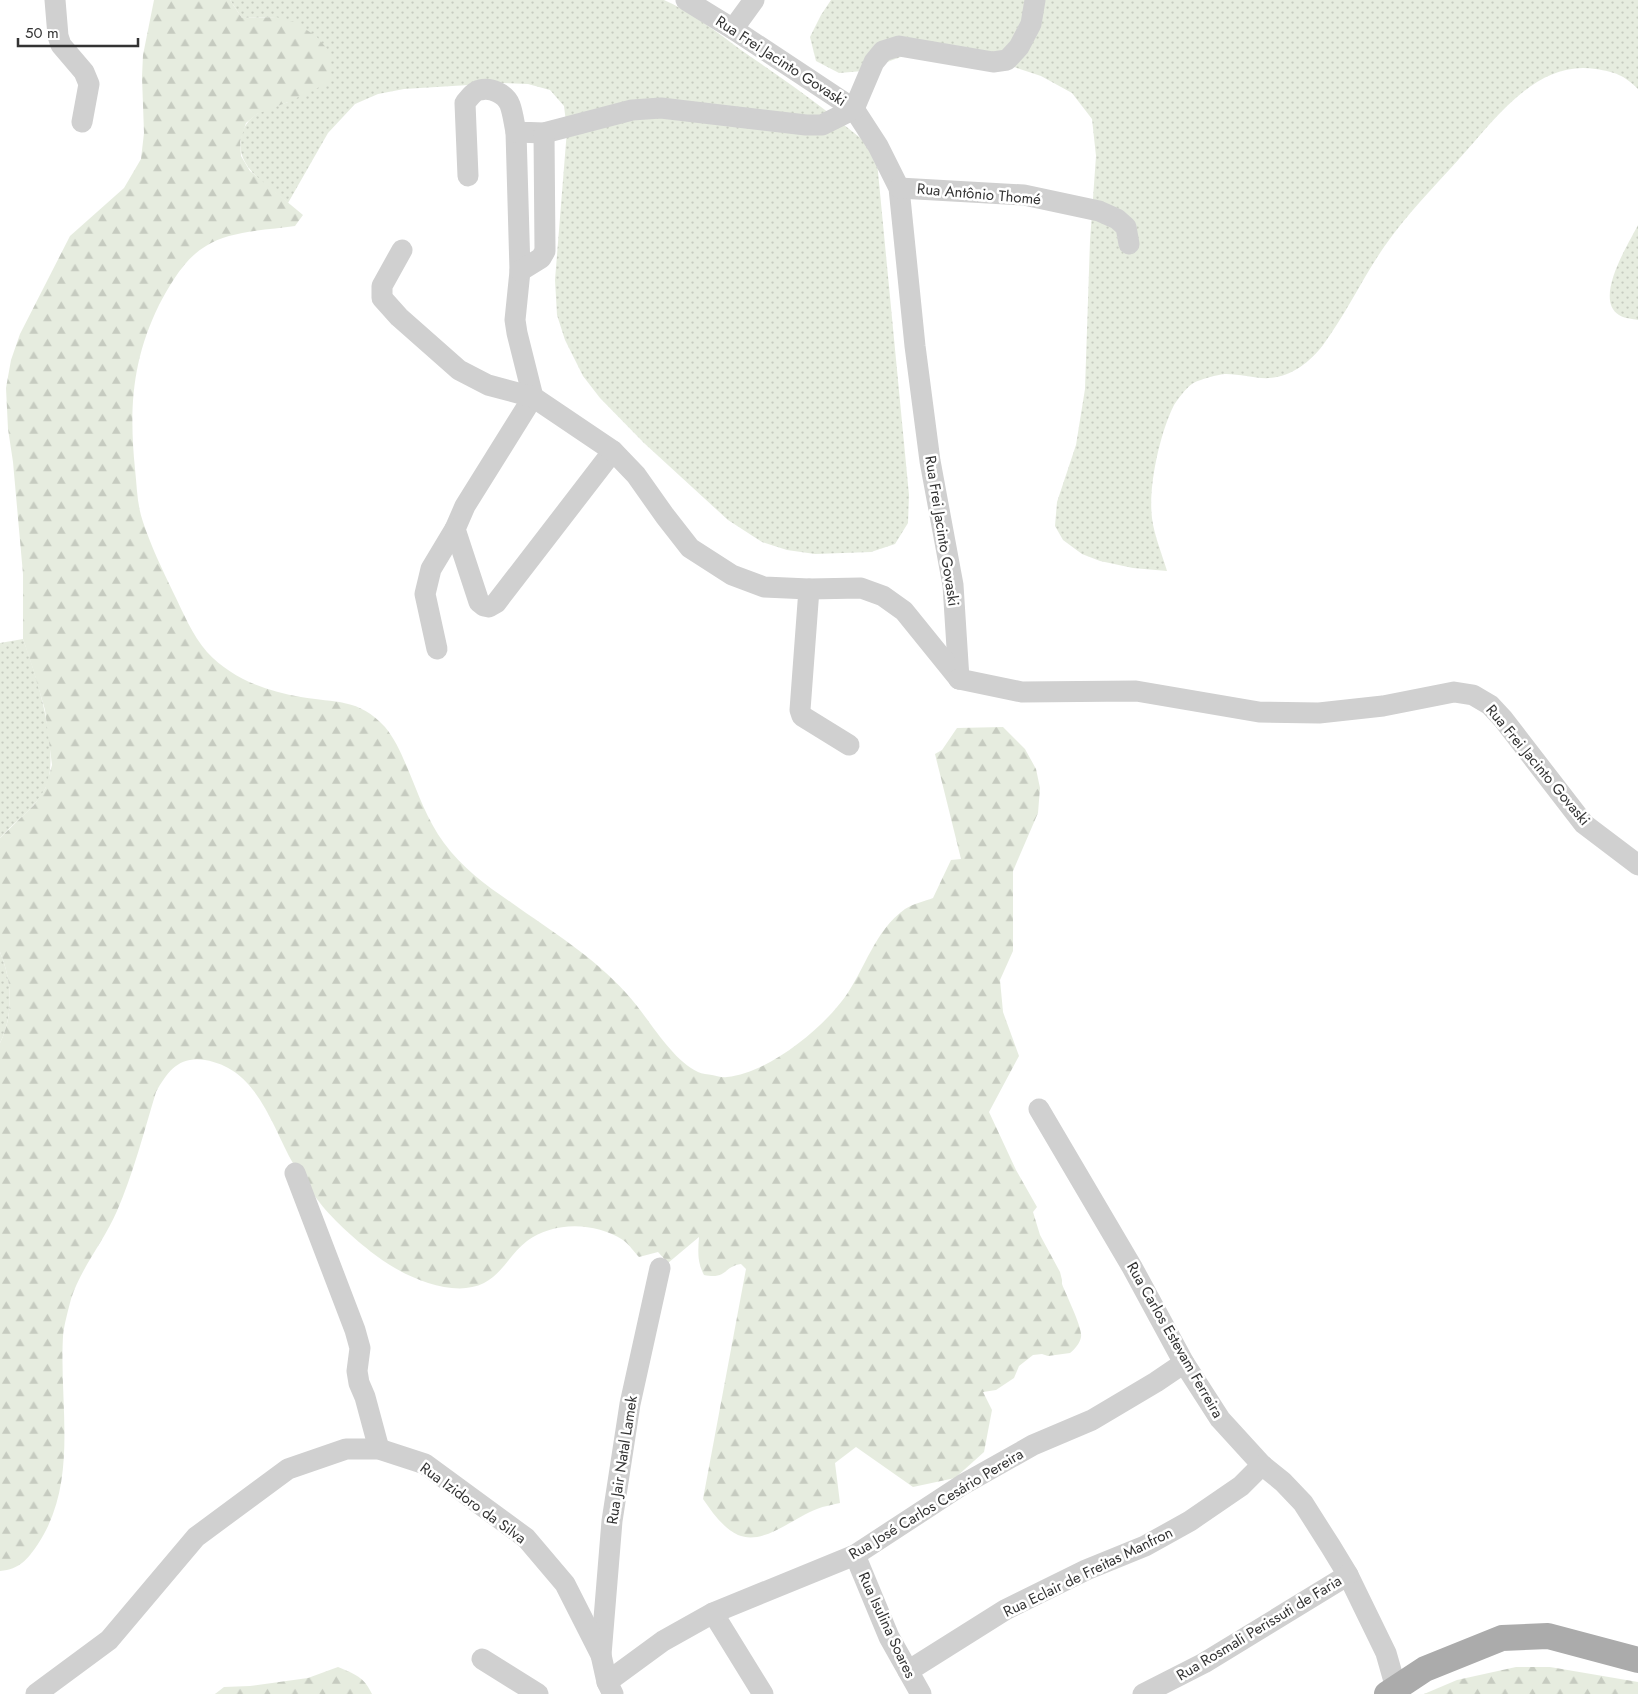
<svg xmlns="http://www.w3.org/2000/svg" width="1638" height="1694" viewBox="0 0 1638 1694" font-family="Jost,sans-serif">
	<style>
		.green { fill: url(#green-dots) }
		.forest { fill: url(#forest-firs) }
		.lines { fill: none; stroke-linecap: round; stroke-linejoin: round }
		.minor { stroke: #d0d0d0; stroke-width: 21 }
		.major { stroke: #ababab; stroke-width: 26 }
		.labels { text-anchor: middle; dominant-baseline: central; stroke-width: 5; stroke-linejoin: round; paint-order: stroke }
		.street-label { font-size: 15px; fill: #333; stroke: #fff }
	</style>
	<defs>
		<pattern id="green-dots" width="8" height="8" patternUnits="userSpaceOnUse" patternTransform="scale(1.25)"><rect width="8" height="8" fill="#e6ecdf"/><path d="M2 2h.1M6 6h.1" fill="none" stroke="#c6cbc0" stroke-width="1.8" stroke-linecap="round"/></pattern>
		<pattern id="forest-firs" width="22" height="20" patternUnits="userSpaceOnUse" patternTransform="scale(1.25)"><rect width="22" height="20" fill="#e6ecdf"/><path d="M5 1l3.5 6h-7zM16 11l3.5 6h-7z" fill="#c6cbc0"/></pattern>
	</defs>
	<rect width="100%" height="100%" fill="#fff"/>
	<g class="green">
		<path d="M 230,0 L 664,0 C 691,12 717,32 741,50 C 788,82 833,114 876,151 L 909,495 L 908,523 L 895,544 L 871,552 L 815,554 L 787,550 L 762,542 L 728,520 L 644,443 L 600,398 L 583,376 L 565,340 L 557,315 L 555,280 L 567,130 L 564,106 L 550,90 L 528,84 L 501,83 L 404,89 L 378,94 L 355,104 L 328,133 L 288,203 C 267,185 232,165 242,134 C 245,125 248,121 255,115 C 264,109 277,106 288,102 L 276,17 L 242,18 Z"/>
		<path d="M 831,0 L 1638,0 L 1638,89 C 1624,75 1615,72 1596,69 C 1536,59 1495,120 1459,159 C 1434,187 1406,215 1384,247 C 1362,279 1346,314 1323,345 C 1310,362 1292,376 1270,378 C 1256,379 1241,374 1226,374 C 1220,374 1197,380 1192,384 C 1186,388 1178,399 1174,405 C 1160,433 1148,486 1152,518 C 1154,535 1162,554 1167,571 L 1133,568 L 1100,561 L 1082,554 L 1063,540 L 1055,526 L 1057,502 L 1076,445 L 1085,389 L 1090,241 L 1096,156 L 1092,119 L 1072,93 L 1041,76 L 987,58 L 917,51 L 863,71 L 839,73 L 816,61 L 810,37 L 821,15 Z"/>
		<path d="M 1638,225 L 1638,320 C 1633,319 1623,318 1619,315 C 1593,299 1629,243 1638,225 Z"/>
		<path d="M 23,639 C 36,674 63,757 44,791 C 33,810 14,822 0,838 L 0,643 Z"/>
		<path d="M 0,952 C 12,981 14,1014 0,1043 Z"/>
	</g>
	<g class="forest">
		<path d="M 154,0 L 230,0 L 242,18 L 276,17 L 294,22 L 316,36 L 329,51 L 330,82 L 288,102 L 257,114 L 246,123 L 240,142 L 241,156 L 250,171 L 303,215 L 295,226 C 267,230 229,231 206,246 C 185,258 170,284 159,305 C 132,360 129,409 135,469 C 137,487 137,505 143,522 C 151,546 162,569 173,592 C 183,612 192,635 207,652 C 232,679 266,691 301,697 C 335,703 359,698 385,727 C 395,739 401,753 407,767 C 418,793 427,820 444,843 C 462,868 487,886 512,903 C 551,931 594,957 626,993 C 647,1015 670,1059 698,1072 C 702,1074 708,1074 712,1075 C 718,1076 722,1078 727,1077 C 768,1073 821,1030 845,997 C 865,969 875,930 905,909 C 913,904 925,901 933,898 L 951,860 L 961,859 L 935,754 L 942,750 L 957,728 L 1003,727 L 1025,749 L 1036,769 L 1040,788 L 1038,813 L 1013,871 L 1013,951 L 1000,980 L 1003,1012 L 1019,1056 L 989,1112 L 1016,1170 L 1037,1207 L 1033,1212 L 1040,1235 L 1060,1272 L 1062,1280 L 1062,1284 C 1066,1295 1083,1328 1081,1337 C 1080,1343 1075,1349 1070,1353 L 1048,1356 L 1042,1354 L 1033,1355 L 1019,1366 L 1014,1378 L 996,1390 L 983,1392 L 992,1410 L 984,1452 L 955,1478 L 913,1487 L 856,1447 L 835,1463 L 840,1503 C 832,1505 824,1506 817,1509 C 794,1517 764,1546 738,1535 C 723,1528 712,1512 703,1499 L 746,1269 L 741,1264 C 724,1266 727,1280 704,1275 C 697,1262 698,1251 699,1237 L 668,1263 L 658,1252 L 639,1257 C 634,1252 629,1244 623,1240 C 595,1222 554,1221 527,1241 C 511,1253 502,1274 484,1283 C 453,1299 403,1276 378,1257 C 359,1243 334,1221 320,1203 C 311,1191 301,1178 294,1165 C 271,1125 258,1069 205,1060 C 179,1056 168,1071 156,1092 C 144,1132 133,1174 117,1211 C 104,1241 81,1268 71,1299 C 68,1311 64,1325 63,1336 C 59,1406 79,1482 38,1544 C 27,1560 20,1569 0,1571 L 0,1043 C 14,1014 12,981 0,952 L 0,838 L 34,805 L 45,789 L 52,765 L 45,710 L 33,669 L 23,639 L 23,574 L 13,462 L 8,429 L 6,388 L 11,360 L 20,334 L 70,236 L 124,188 L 141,159 L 144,133 L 142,77 L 143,55 Z"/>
		<path d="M 338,1667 C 355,1674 364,1677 372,1694 L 215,1694 L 224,1687 L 250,1686 L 308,1678 Z"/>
		<polygon points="1516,1667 1550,1667 1638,1682 1638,1694 1424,1694 1457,1680"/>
	</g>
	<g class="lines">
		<g class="minor">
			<polyline points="55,0 58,36 61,45 84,72 89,84 82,122"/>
			<polyline points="686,0 733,29 854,109 878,146 899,188 915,346 930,461 953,585 959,679"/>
			<polyline points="733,29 754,0"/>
			<polyline points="516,132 520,271 515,320 517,333 533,397 465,506 455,529 479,602 484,606 489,607 496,603 613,451"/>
			<path d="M 468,176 L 465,103 C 469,98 474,91 480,90 C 491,87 506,94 510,105 C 513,113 514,123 516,132 L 544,133 L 632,110 L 661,108 L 806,125 L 822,125 L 854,109 L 874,62 L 883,51 L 899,46 L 993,62 L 1007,60 L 1019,47 L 1031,24 L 1035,0"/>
			<polyline points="899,188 1024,195 1099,211 1117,219 1126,227 1129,244"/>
			<polyline points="402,250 382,286 382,298 399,317 459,370 488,385 533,397 613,451 636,475 665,516 690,548 732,575 764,587 809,589 861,588 883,596 904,611 959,679"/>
			<polyline points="520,271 541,258 545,251 544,133"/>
			<polyline points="809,589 800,710 802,716 849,745"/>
			<polyline points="437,649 425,594 431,569 455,529"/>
			<polyline points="959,679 1022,692 1136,691 1259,712 1319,713 1383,706 1454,692 1473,695 1490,705 1503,719 1584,824 1638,865"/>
			<polyline points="1039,1109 1132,1267 1184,1363 1220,1419 1262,1465 1283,1482 1303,1503 1331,1547 1348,1575 1386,1653 1396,1688"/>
			<polyline points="295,1173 355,1330 360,1348 357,1371 359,1383 365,1397 379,1449"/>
			<polyline points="855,1555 889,1637 921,1694"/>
			<polyline points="713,1613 763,1694"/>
			<polyline points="601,1655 612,1521 630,1404 660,1268"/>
			<polyline points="482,1659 538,1694"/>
			<polyline points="908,1671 1005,1610 1086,1570 1145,1546 1190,1521 1241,1486 1262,1465"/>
			<polyline points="607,1682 663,1641 713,1613 855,1555 962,1485 1033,1445 1092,1420 1156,1382 1184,1363"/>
			<polyline points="36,1694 109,1640 196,1537 288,1469 346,1449 379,1449 425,1464 526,1538 565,1584 601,1655 607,1682 613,1694"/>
			<polyline points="1143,1694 1204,1663 1348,1575"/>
		</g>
		<polyline class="major" points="1387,1694 1425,1669 1502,1638 1548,1636 1638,1660"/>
	</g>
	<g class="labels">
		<g class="street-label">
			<text transform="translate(781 61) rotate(33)">Rua Frei Jacinto Govaski</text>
			<text transform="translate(979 194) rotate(5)">Rua Antônio Thomé</text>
			<text transform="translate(942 531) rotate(81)">Rua Frei Jacinto Govaski</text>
			<text transform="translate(1538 765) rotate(50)">Rua Frei Jacinto Govaski</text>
			<text transform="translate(1175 1340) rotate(60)">Rua Carlos Estevam Ferreira</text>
			<text transform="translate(622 1460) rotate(-81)">Rua Jair Natal Lamek</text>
			<text transform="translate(473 1503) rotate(36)">Rua Izidoro da Silva</text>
			<text transform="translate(936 1504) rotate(-31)">Rua José Carlos Cesário Pereira</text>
			<text transform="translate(1088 1572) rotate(-26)">Rua Eclair de Freitas Manfron</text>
			<text transform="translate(887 1625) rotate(65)">Rua Isulina Soares</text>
			<text transform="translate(1259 1628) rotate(-31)">Rua Rosmali Perissuti de Faria</text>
		</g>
	</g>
	<path d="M18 38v8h120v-8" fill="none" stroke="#333333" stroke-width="2.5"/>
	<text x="25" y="38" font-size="15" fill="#333333" stroke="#ffffff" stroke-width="4" paint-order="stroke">50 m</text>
</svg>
